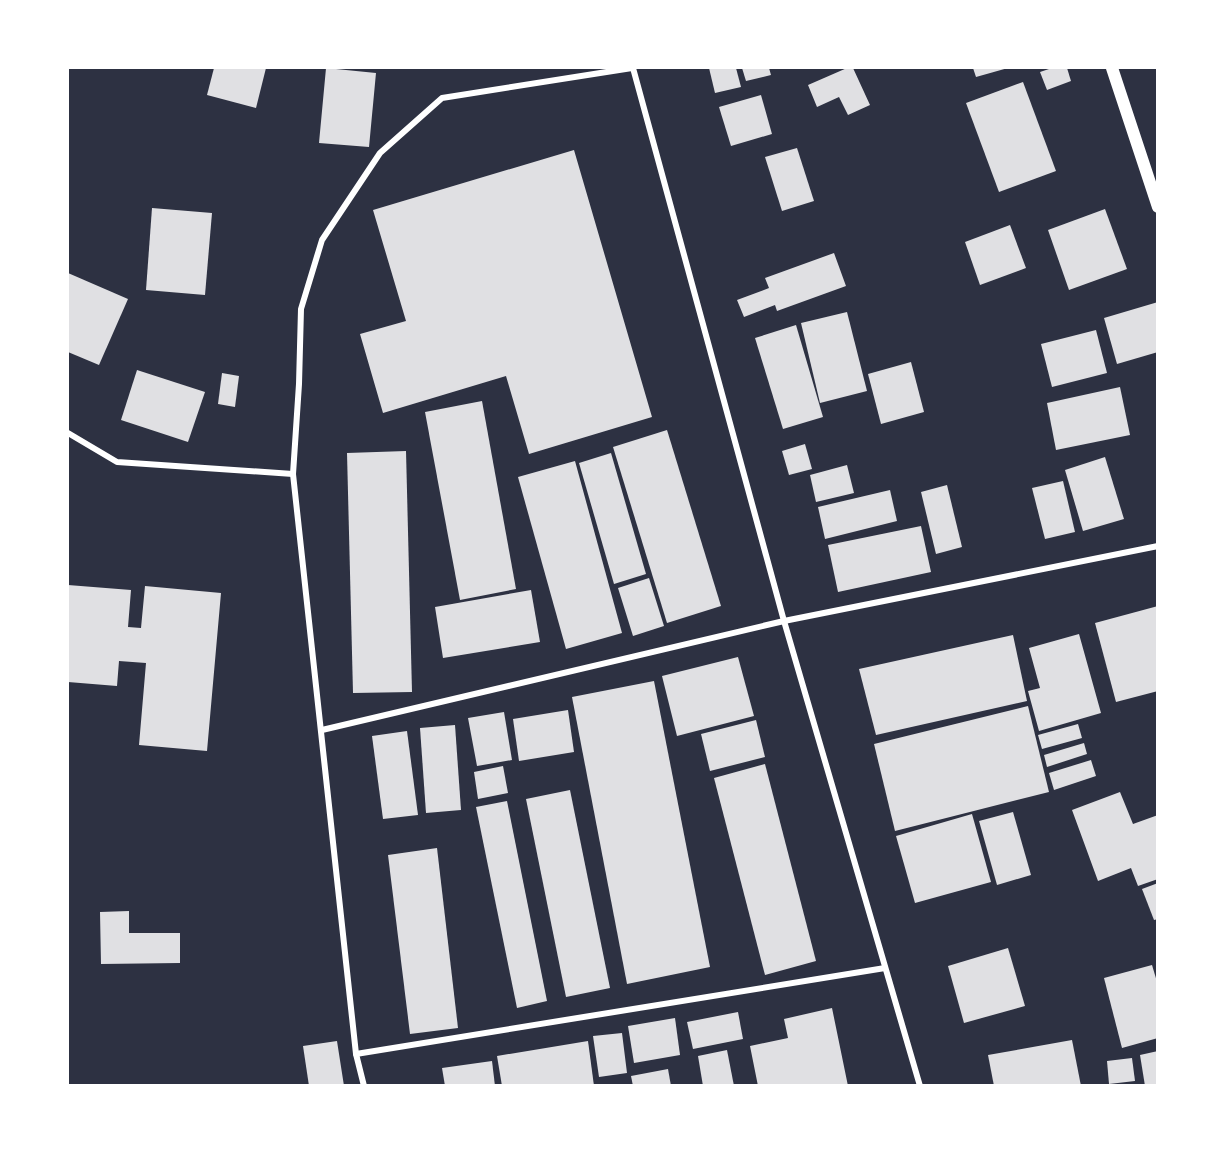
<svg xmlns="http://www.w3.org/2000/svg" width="1225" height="1153" viewBox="0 0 1225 1153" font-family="'Sofia Sans Condensed',sans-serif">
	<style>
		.building { fill: #e0e0e3 }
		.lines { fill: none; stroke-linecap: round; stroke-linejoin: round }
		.minor { stroke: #fff; stroke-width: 6 }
		.secondary { stroke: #fff; stroke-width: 12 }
	</style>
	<rect width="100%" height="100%" fill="#2d3142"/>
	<g class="building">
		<polygon points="214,68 266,68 256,108 207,95"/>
		<polygon points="326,68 376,73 369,147 319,143"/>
		<polygon points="709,68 736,68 741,87 715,93"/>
		<polygon points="742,68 769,68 771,75 746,81"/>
		<polygon points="847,68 853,68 870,105 848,115 839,97 817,107 808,85"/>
		<polygon points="973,68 1008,68 976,77"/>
		<polygon points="1052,68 1067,68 1071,81 1047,90 1040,72"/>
		<polygon points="1023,82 1056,171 999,192 966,103"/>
		<polygon points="761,95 772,134 731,146 719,107"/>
		<polygon points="797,148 814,201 782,211 765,157"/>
		<polygon points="574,150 652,417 529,454 506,376 383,413 360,334 406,321 373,210"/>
		<polygon points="152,208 212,213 205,295 146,290"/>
		<polygon points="1105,209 1127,269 1069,290 1048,230"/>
		<polygon points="1010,225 1026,268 980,285 965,242"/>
		<polygon points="834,253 846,286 777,311 775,305 744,317 737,300 769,288 765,278"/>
		<polygon points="68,273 128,299 99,365 68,352"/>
		<polygon points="1158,302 1158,352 1117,364 1104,318"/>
		<polygon points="847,312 867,391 820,403 801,323"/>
		<polygon points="796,325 823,417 783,429 755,338"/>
		<polygon points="1096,330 1107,373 1052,387 1041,344"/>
		<polygon points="911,362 924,412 881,424 868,374"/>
		<polygon points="137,370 205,392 188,442 121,420"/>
		<polygon points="222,373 239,376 235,407 218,404"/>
		<polygon points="1120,387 1130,435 1056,450 1047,403"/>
		<polygon points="482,401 516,589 460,600 425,412"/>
		<polygon points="667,430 721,606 667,623 613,447"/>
		<polygon points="805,444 812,469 789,475 782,451"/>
		<polygon points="406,451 412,692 353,693 347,453"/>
		<polygon points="611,453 646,574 614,584 579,463"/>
		<polygon points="1105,457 1124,519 1083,531 1065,470"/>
		<polygon points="575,461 622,633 566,649 518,477"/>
		<polygon points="847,465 854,493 816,502 810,475"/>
		<polygon points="1063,481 1075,532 1045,539 1032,488"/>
		<polygon points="947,485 962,547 936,554 921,492"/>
		<polygon points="890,490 897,521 825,539 818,507"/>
		<polygon points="921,526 931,572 838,592 828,545"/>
		<polygon points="649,578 664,626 633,636 618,588"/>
		<polygon points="68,585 131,590 128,627 141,628 145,586 221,593 207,751 139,745 146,663 119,661 117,686 68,682"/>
		<polygon points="531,590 540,642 443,658 435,607"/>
		<polygon points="1158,606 1158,691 1116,702 1095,623"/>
		<polygon points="1079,634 1101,713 1039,731 1028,691 1040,688 1029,648"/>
		<polygon points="1013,635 1027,701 876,735 859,669"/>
		<polygon points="738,657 754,716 677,736 662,676"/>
		<polygon points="654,681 710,967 627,984 572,697"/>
		<polygon points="1028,706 1049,792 895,831 874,744"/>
		<polygon points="568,710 574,752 519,761 513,719"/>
		<polygon points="504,712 512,760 477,766 468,718"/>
		<polygon points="756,720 765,757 710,771 701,734"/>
		<polygon points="1078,724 1082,738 1042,749 1038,735"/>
		<polygon points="455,725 461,810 426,813 420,728"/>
		<polygon points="407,731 418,815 383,819 372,736"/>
		<polygon points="1084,743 1087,754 1047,767 1044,755"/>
		<polygon points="1091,760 1096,776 1054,790 1049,773"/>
		<polygon points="765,764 816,961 765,975 714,778"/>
		<polygon points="503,766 508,793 478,799 474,772"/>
		<polygon points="570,790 610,988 566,997 526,799"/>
		<polygon points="1120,792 1133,824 1158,815 1158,879 1138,886 1131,868 1098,881 1072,810"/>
		<polygon points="507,801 547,1001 517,1008 476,807"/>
		<polygon points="1013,812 1031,875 997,885 979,821"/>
		<polygon points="972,814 991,882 915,903 896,836"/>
		<polygon points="437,848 458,1028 410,1034 388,855"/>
		<polygon points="1158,883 1158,919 1154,920 1142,889"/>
		<polygon points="129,911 129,933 180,933 180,963 101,964 100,912"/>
		<polygon points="1008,948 1025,1006 964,1023 948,966"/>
		<polygon points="1152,965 1158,985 1158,1038 1122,1048 1104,978"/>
		<polygon points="832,1008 848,1086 758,1086 750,1046 788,1038 784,1019"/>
		<polygon points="738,1012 743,1039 693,1049 687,1022"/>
		<polygon points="675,1018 680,1055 634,1063 628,1026"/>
		<polygon points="622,1033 627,1073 599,1077 593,1036"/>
		<polygon points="1072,1040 1081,1086 994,1086 988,1055"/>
		<polygon points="337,1041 344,1086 309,1086 303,1046"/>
		<polygon points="588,1041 594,1086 502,1086 497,1056"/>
		<polygon points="727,1050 734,1086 703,1086 698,1056"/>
		<polygon points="1158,1051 1158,1086 1145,1086 1140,1055"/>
		<polygon points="1132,1058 1135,1081 1109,1084 1107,1061"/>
		<polygon points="492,1061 495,1086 445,1086 442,1068"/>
		<polygon points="668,1069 671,1086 633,1086 631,1076"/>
	</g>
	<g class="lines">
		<g class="minor">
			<polyline points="633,68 784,621 920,1086"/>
			<polyline points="68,433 117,462 293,474"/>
			<polyline points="322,730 784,621 1158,546"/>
			<polyline points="356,1054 885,968"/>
			<polyline points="364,1086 356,1054 293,474 299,384 301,309 322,240 380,153 442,98 632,68"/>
		</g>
		<polyline class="secondary" points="1112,68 1158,207"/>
	</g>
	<rect width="1225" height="1153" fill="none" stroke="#ffffff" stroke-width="138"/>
</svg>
